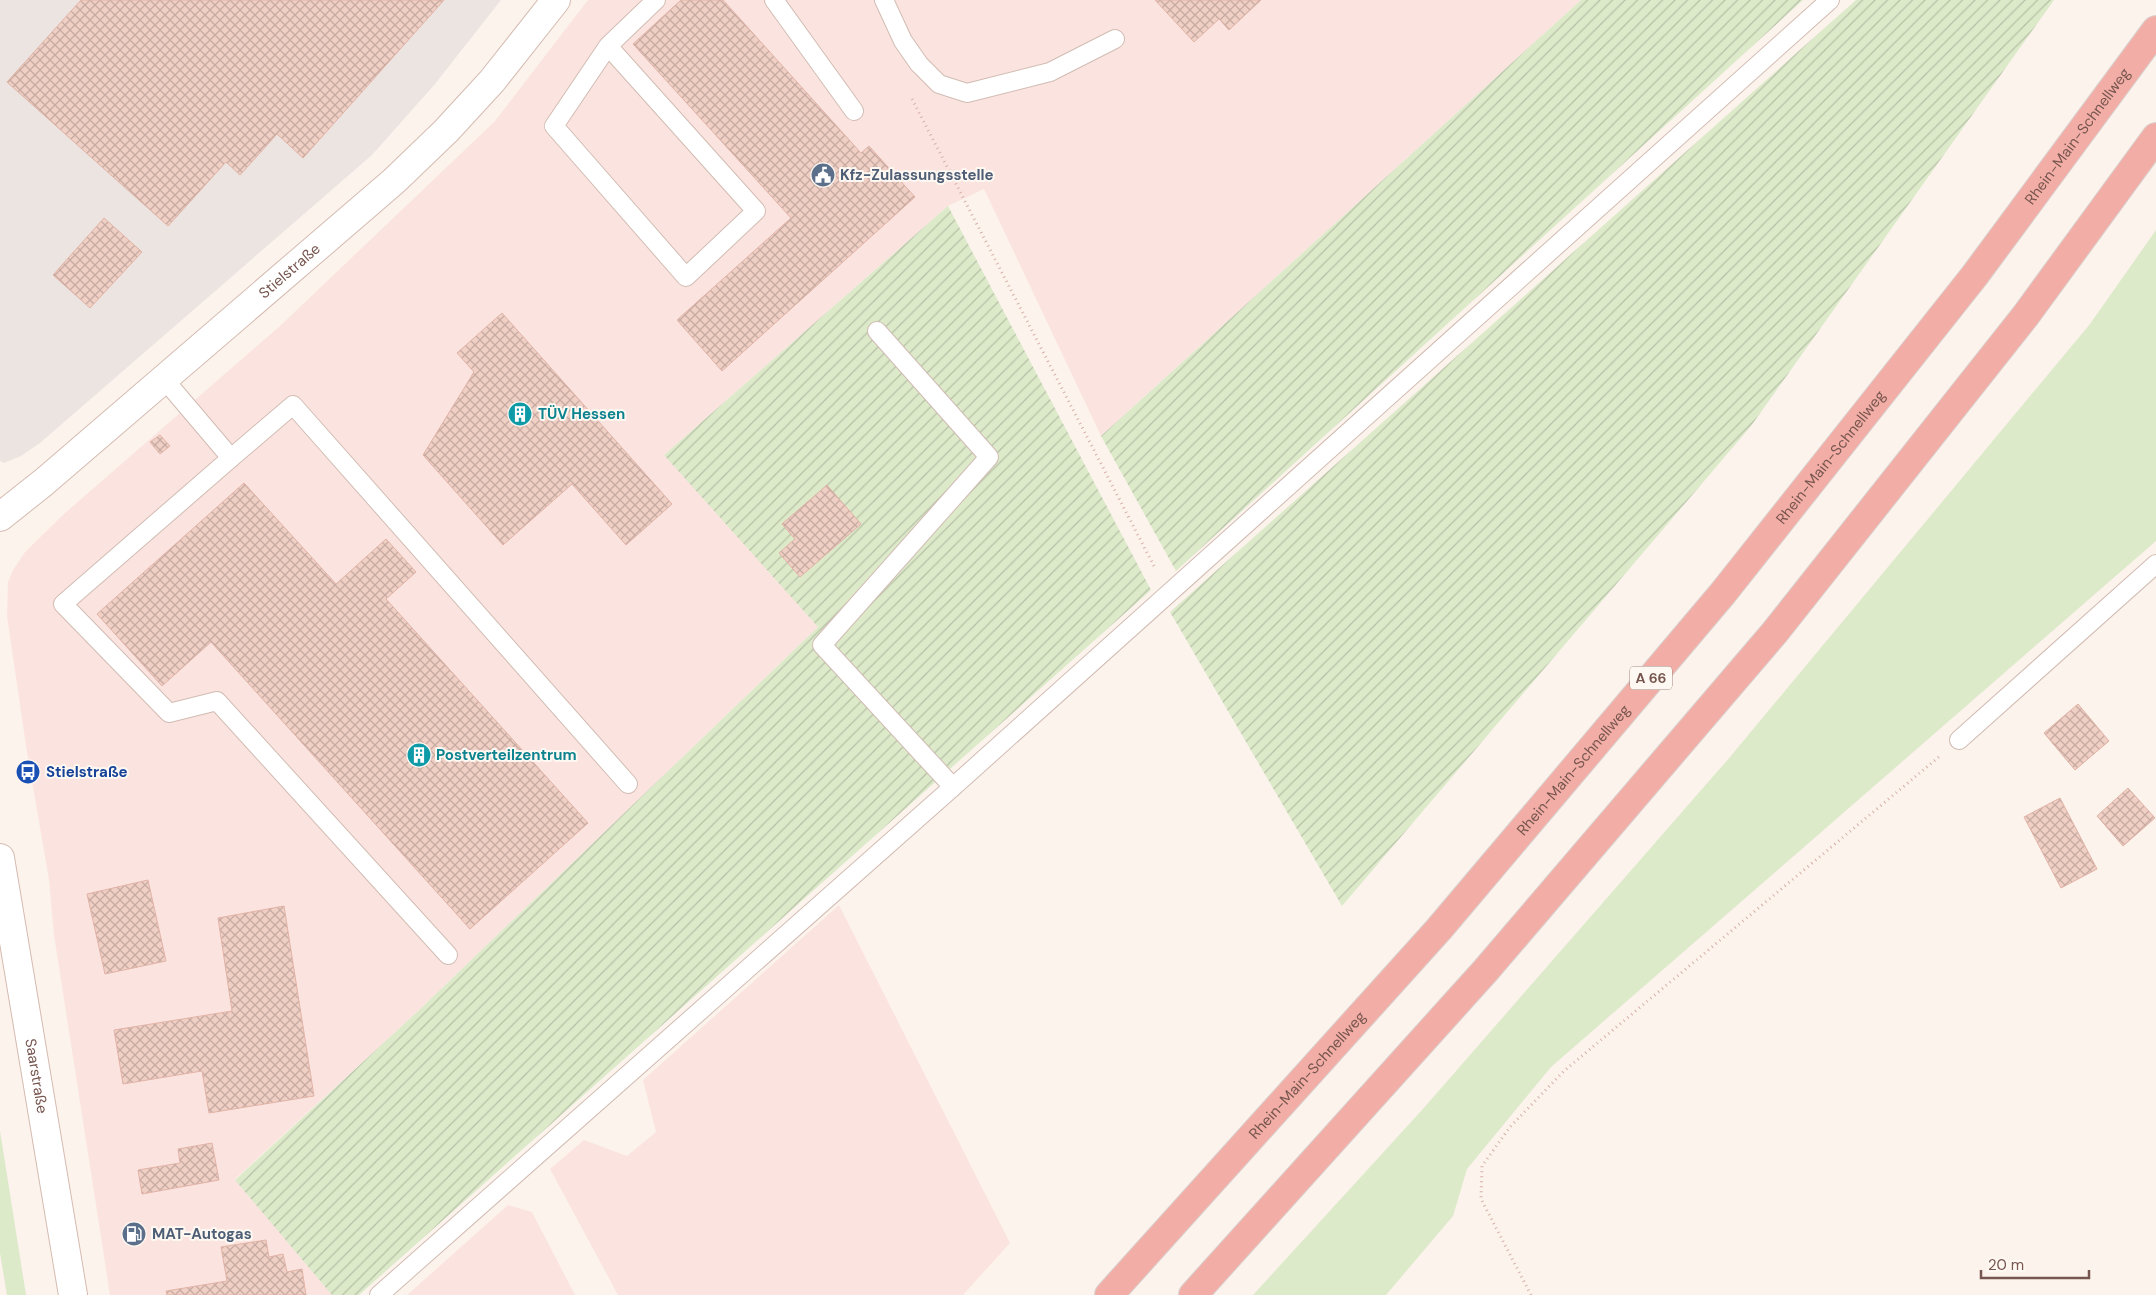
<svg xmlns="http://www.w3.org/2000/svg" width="2156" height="1295" viewBox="0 0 2156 1295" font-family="'DM Sans',sans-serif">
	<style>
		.commercial { fill: #fbe4e0 }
		.industrial { fill: #ece4e1 }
		.grass { fill: #dceaca }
		.garden { fill: url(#garden-furrows) }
		.building { fill: url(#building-cross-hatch); stroke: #e2b3a6 }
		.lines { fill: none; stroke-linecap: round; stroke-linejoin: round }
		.lane-casing { stroke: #d1bcb3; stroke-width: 20 }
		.secondary-casing { stroke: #d4bbb1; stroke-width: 30 }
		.highway-casing { stroke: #d9d0ce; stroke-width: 30 }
		.path { stroke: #d6b1a7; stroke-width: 3; stroke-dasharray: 1 4; stroke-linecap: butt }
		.lane { stroke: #fff; stroke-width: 18 }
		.secondary { stroke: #fff; stroke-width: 28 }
		.highway { stroke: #f2aea6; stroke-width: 28 }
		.labels { text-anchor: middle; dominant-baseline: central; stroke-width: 4; stroke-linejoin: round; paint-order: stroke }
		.shield { fill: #fef8f2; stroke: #a08780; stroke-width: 1 }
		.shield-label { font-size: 14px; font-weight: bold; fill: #77564f }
		.street-label { font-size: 15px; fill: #77564f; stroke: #fef8f2 }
		.service-label { font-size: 15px; font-weight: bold; fill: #4e5e75; stroke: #fef8f2; text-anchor: start }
		.culture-label { font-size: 15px; font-weight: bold; fill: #0d838f; stroke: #fef8f2; text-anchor: start }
		.transit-label { font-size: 15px; font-weight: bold; fill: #164399; stroke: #fef8f2; text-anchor: start }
	</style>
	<defs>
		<pattern id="garden-furrows" width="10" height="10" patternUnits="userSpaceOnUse" patternTransform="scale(1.25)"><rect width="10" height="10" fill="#dceaca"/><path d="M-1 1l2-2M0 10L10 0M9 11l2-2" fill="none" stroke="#b7c0a6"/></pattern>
		<pattern id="building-cross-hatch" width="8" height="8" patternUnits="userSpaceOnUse" patternTransform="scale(1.25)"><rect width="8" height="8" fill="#f0cfc4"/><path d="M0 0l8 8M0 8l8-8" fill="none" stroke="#c7aba2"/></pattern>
	</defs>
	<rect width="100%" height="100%" fill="#fcf3ec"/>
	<g class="commercial">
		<polygon points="588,0 1581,0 1101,436 984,189 948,206 665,454 818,627 417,1012 235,1179 332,1295 110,1295 54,935 49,880 26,746 7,616 8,582 13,570 25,552 65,513 280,326 495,121"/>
		<polygon points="839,905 1010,1243 963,1295 618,1295 550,1169 584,1140 627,1156 656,1132 643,1080"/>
		<polygon points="508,1205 532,1212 575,1295 407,1295"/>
	</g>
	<polygon class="industrial" points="0,0 501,0 435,84 372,155 40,443 21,456 4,463 0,461"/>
	<g class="grass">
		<polygon points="2156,230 2156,541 1551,1067 1467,1169 1453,1216 1386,1295 1253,1295 1422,1110 1730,757 2090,324"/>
		<polygon points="0,1131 26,1295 7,1295 0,1253"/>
	</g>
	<g class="garden">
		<polygon points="1581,0 1803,0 1176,571 1101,436"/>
		<polygon points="1856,0 2054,0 1751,426 1342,906 1170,612"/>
		<polygon points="948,206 1151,590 359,1295 332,1295 235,1180 417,1012 818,627 664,455"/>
	</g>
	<g class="building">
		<polygon points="81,0 444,0 303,158 277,134 240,175 226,162 168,226 7,82"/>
		<polygon points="681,0 723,0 861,153 869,146 915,197 722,371 677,320 791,218 633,44"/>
		<polygon points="1155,0 1261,0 1229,30 1219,19 1194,42"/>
		<polygon points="104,218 142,252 90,308 53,275"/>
		<polygon points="502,313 672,504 626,545 572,484 503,545 423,455 474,372 457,353"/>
		<polygon points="160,435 170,446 160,454 150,442"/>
		<polygon points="244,483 336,584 386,539 416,572 386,599 588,823 470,929 211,642 162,686 97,614"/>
		<polygon points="827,485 861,524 800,577 779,553 795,539 782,524"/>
		<polygon points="2078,704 2109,741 2075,770 2044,733"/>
		<polygon points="2128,788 2155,818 2123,846 2097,816"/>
		<polygon points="2060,798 2097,869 2061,888 2024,817"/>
		<polygon points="148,880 166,961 105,974 87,894"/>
		<polygon points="284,906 314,1096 209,1113 202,1071 123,1084 114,1030 232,1011 218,918"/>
		<polygon points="212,1143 219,1180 142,1194 138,1170 180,1163 178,1149"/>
		<polygon points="266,1240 269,1257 283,1254 287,1272 302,1269 306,1295 167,1295 166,1291 227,1281 221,1247"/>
	</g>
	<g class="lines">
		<defs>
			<g id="lane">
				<polyline points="774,0 854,111"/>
				<polyline points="884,0 903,41 919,64 939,84 967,93 1050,72 1115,39"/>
				<polyline points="608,46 756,211 686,277 554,126 608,46 656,0"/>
				<polyline points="877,331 989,457 822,645 953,787"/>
				<polyline points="164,379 231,458 293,405 628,784"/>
				<polyline points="231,458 63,604 169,713 217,701 448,955"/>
				<polyline points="1959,740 2156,564"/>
				<polyline points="379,1295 953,787 1830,0"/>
			</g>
			<g id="secondary">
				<path id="s1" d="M 0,517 L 44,482 L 394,181 L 446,131 L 492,81 L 556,0"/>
				<path id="s2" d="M 0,858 L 73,1295"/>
			</g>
			<g id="highway">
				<path id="s3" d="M 1109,1295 L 1439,929 L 1723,593 L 1975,275 L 2156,30"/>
				<polyline points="1193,1295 1486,970 1775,632 2026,315 2156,137"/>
			</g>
		</defs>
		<use href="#lane" class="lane-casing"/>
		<use href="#secondary" class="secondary-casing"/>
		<use href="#highway" class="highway-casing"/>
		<g class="path">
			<polyline points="912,99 1155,568"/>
			<polyline points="1531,1295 1481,1199 1482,1166 1510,1127 1564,1071 1940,756"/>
		</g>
		<use href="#lane" class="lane"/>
		<use href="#secondary" class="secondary"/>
		<use href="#highway" class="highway"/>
	</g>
	<defs>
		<symbol id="civic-disc" viewBox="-11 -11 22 22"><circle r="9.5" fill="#5c6f8a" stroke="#fef8f2"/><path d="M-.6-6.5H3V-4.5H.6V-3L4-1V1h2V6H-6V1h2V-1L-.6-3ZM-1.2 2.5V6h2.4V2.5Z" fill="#fff"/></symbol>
		<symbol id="building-disc" viewBox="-11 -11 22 22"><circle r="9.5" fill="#0f9aa8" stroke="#fef8f2"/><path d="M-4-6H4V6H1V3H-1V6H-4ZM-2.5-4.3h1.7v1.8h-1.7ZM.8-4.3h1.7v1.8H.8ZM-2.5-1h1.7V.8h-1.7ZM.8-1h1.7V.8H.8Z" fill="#fff"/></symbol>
		<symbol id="bus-disc" viewBox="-11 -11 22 22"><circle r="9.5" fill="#1a4fb4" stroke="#fef8f2"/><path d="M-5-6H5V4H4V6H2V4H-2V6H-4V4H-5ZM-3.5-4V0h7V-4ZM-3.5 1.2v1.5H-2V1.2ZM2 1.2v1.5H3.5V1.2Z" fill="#fff"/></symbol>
		<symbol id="fuel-disc" viewBox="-11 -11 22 22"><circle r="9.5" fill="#5c6f8a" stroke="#fef8f2"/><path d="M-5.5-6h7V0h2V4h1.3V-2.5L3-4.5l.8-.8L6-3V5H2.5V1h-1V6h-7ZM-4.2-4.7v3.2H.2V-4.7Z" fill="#fff"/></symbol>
	</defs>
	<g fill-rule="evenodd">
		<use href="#civic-disc" x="809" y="161" width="28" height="28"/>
		<use href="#building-disc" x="506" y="400" width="28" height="28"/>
		<use href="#building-disc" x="405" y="741" width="28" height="28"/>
		<use href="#bus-disc" x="14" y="758" width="28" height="28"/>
		<use href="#fuel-disc" x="120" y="1220" width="28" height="28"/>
	</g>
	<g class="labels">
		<rect class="shield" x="1630" y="666.5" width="42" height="23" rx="4"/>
		<g class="shield-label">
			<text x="1651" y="678">A 66</text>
		</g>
		<g class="street-label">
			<text stroke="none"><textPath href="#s3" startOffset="1511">Rhein-Main-Schnellweg</textPath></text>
			<text stroke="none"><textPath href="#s1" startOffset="380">Stielstraße</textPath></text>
			<text stroke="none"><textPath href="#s3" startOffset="1106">Rhein-Main-Schnellweg</textPath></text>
			<text stroke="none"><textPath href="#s3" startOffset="701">Rhein-Main-Schnellweg</textPath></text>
			<text stroke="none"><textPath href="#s3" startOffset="296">Rhein-Main-Schnellweg</textPath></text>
			<text stroke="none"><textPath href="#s2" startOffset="221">Saarstraße</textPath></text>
		</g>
		<g class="service-label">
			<text x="840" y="175">Kfz-Zulassungsstelle</text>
			<text x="152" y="1234">MAT-Autogas</text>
		</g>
		<g class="culture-label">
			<text x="538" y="414">TÜV Hessen</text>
			<text x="436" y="755">Postverteilzentrum</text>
		</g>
		<g class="transit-label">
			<text x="46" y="772">Stielstraße</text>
		</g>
	</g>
	<path d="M1981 1270v8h108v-8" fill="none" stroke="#77564f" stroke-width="2.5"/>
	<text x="1988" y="1270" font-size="15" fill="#77564f" stroke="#fef8f2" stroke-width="4" paint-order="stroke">20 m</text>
</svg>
